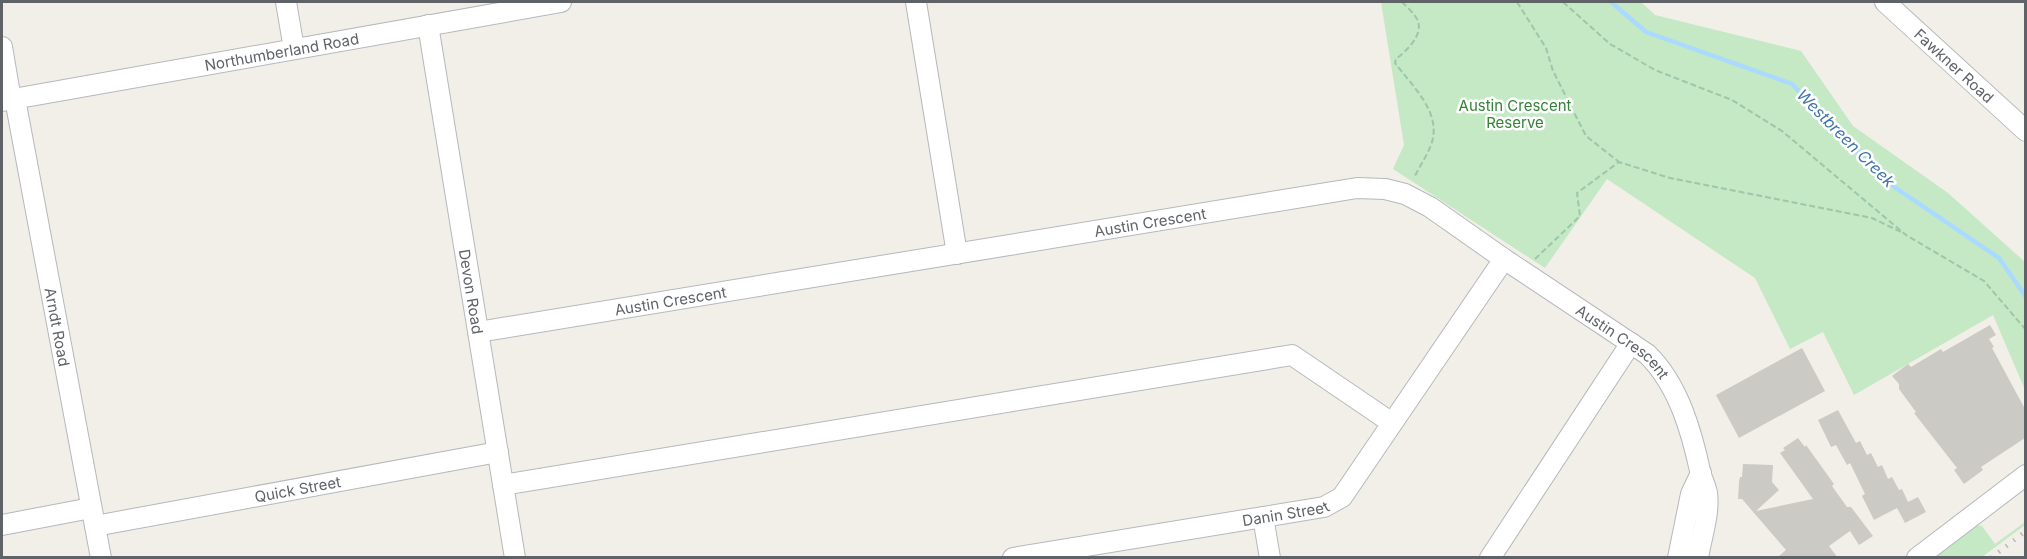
<svg xmlns="http://www.w3.org/2000/svg" width="2027" height="559" viewBox="0 0 2027 559" font-family="Inter,sans-serif">
	<style>
		.green { fill: #c5e8c5 }
		.lines { fill: none; stroke-linecap: round; stroke-linejoin: round }
		.stream { stroke: #aadaff; stroke-width: 4.5 }
		.building { fill: #cccac5 }
		.minor-casing { stroke: #b5b8bc; stroke-width: 22 }
		.path { stroke: #9cc7a9; stroke-width: 2; stroke-dasharray: 6 3; stroke-linecap: butt }
		.minor { stroke: #fff; stroke-width: 20 }
		.rail { stroke: #b6b7b8; stroke-width: 4.5; stroke-dasharray: 1.5 8; stroke-linecap: butt }
		.labels { text-anchor: middle; dominant-baseline: central; stroke-width: 5; stroke-linejoin: round; paint-order: stroke }
		.street-label { font-size: 15px; fill: #5f6368; stroke: #fff }
		.park-label { font-size: 15px; fill: #348238; stroke: #fff }
		.water-label { font-size: 16px; font-style: italic; fill: #4174aa; stroke: #fff }
	</style>
	<rect width="100%" height="100%" fill="#f1efe8"/>
	<g class="green">
		<polygon points="1381,2 1641,2 1655,15 1801,51 1853,126 1948,193 2025,262 2025,390 1993,315 1854,395 1823,332 1790,349 1755,278 1607,179 1545,268 1393,169 1404,145"/>
		<polygon points="2025,522 2025,525 1982,557 1927,558 1971,524 1982,526 1995,544"/>
	</g>
	<g class="lines">
		<polyline class="stream" points="1611,2 1646,32 1792,84 1890,184 1999,258 2026,297"/>
	</g>
	<g class="building">
		<polygon points="1990,325 1996,335 1989,339 1994,347 1992,348 2025,409 2025,438 1981,467 1983,470 1964,484 1954,470 1957,468 1914,413 1916,412 1899,389 1899,384 1892,376 1908,364 1911,367 1941,349 1943,352"/>
		<polygon points="1802,348 1825,391 1739,438 1716,395"/>
		<polygon points="1838,410 1856,443 1860,441 1867,455 1871,453 1878,467 1882,465 1888,479 1892,477 1899,490 1902,489 1908,502 1918,497 1926,512 1905,523 1897,508 1874,520 1862,496 1865,494 1850,463 1847,465 1836,445 1831,447 1818,420"/>
		<polygon points="1798,438 1805,447 1806,445 1834,484 1832,486 1847,507 1851,507 1873,536 1859,545 1850,531 1829,546 1838,558 1777,558 1786,550 1742,499 1738,499 1739,482 1740,477 1742,477 1743,464 1773,465 1772,482 1779,490 1756,511 1813,499 1780,453 1785,450 1783,448"/>
	</g>
	<g class="lines">
		<defs>
			<g id="minor">
				<polyline points="286,2 294,49"/>
				<polyline points="916,2 957,254"/>
				<path id="s1" d="M 1885,2 L 2026,131"/>
				<path id="s2" d="M 428,25 L 515,558"/>
				<polyline points="2,47 11,100"/>
				<path id="s3" d="M 15,99 L 101,558"/>
				<path id="s4" d="M 2,101 L 561,2"/>
				<path id="s5" d="M 478,332 L 1357,188 L 1385,189 L 1405,194 L 1430,207 L 1504,259 L 1647,354 C 1679,385 1692,433 1701,475 C 1703,481 1706,487 1707,493 C 1710,513 1701,538 1698,558"/>
				<polyline points="503,485 1292,355 1392,423"/>
				<polyline points="1263,517 1270,558"/>
				<polyline points="2,525 91,508"/>
				<path id="s6" d="M 95,526 L 498,452"/>
				<path id="s7" d="M 1013,558 L 1324,507 L 1342,497 L 1504,259"/>
				<polyline points="1490,558 1631,343"/>
				<polyline points="1678,558 1691,494 1701,473"/>
				<polyline points="1917,558 2026,475"/>
			</g>
		</defs>
		<use href="#minor" class="minor-casing"/>
		<g class="path">
			<path d="M 1402,2 C 1407,7 1415,14 1418,21 C 1423,36 1406,51 1396,59 L 1395,63 C 1412,86 1443,113 1431,145 C 1427,156 1419,167 1414,178"/>
			<polyline points="1517,2 1546,48 1553,71 1586,136 1619,162"/>
			<polyline points="1563,2 1610,44 1655,70 1732,100 1782,131 1906,235 1984,281 2026,330"/>
			<polyline points="1535,259 1580,216 1577,193 1619,162 1670,178 1872,218 1901,232"/>
		</g>
		<use href="#minor" class="minor"/>
		<polyline class="rail" points="1991,558 2026,531"/>
	</g>
	<g class="labels">
		<g class="street-label">
			<text stroke="none"><textPath href="#s4" startOffset="284">Northumberland Road</textPath></text>
			<text stroke="none"><textPath href="#s1" startOffset="94">Fawkner Road</textPath></text>
			<text stroke="none"><textPath href="#s5" startOffset="681">Austin Crescent</textPath></text>
			<text stroke="none"><textPath href="#s2" startOffset="270">Devon Road</textPath></text>
			<text stroke="none"><textPath href="#s5" startOffset="195">Austin Crescent</textPath></text>
			<text stroke="none"><textPath href="#s3" startOffset="232">Arndt Road</textPath></text>
			<text stroke="none"><textPath href="#s5" startOffset="1203">Austin Crescent</textPath></text>
			<text stroke="none"><textPath href="#s6" startOffset="206">Quick Street</textPath></text>
			<text stroke="none"><textPath href="#s7" startOffset="276">Danin Street</textPath></text>
		</g>
		<g class="park-label">
			<text x="1515" y="105">Austin Crescent<tspan x="1515" dy="17">Reserve</tspan></text>
		</g>
		<g class="water-label">
			<text transform="translate(1846 138) rotate(45)">Westbreen Creek</text>
		</g>
	</g>
	<rect width="2027" height="559" fill="none" stroke="#5f6368" stroke-width="6"/>
</svg>
